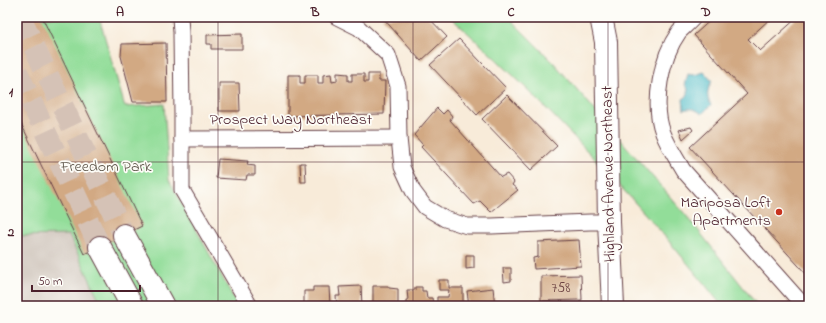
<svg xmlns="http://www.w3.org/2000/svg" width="826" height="323" viewBox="0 0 826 323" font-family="'Indie Flower',sans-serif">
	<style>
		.industrial { fill: #cdc2b9 }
		.green { fill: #92dd99; stroke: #6e7e62 }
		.water { fill: #4ebbc8; stroke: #4c6d7a }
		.building { fill: #d2a983 }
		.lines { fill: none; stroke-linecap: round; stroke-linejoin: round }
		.trunk-tunnel { stroke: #d5c2b6; stroke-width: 22; stroke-dasharray: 22 11; stroke-linecap: butt }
		.minor-casing { stroke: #643e45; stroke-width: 17 }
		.secondary-casing { stroke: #643e45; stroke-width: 24 }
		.trunk-casing { stroke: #643e45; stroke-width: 24 }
		.minor { stroke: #fff; stroke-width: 15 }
		.secondary { stroke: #fff; stroke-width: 22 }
		.trunk { stroke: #fff; stroke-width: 22 }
		.grid { fill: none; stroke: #4a1f2b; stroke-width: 1; stroke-opacity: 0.55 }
		.poi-dot { fill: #c8321e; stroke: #fdfcf7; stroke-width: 1.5 }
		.labels { text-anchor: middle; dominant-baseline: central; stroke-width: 3.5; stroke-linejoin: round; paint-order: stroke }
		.number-label { font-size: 14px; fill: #6c4241 }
		.street-label { font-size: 16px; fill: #4a1f2b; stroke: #fdfcf7 }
		.park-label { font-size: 16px; fill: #60584c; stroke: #fdfcf7 }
		.poi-label { font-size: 16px; fill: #4a1f2b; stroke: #fdfcf7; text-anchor: end }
		.neatline { fill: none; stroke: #4a1f2b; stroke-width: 1.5 }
		.grid-label { font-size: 13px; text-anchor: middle; font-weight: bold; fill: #4a1f2b }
	</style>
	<rect width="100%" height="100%" fill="#fdfcf7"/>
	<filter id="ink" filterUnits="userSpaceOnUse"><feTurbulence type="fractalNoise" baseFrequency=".025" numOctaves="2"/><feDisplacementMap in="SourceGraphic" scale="8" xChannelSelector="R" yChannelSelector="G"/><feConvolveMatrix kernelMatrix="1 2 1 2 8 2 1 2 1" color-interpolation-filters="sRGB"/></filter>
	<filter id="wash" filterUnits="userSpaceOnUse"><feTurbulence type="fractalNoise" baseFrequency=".012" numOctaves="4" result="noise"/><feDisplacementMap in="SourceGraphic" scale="16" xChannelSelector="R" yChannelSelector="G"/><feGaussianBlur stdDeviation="0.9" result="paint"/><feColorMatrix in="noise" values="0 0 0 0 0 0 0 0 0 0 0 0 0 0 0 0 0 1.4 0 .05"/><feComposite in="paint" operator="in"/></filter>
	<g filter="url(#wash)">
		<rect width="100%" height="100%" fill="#f8ebd9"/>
		<polygon class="industrial" points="69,235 102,306 17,306 17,236"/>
		<g class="green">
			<polygon points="17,17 99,17 125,107 164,104 169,180 238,306 102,306 69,235 17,236"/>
			<path d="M 450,17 L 508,17 L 554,63 L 691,221 L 758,306 L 722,306 C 675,246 625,190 572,135 C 533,94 492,54 450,17 Z"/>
		</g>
		<path class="water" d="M 704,72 L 712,81 C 707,89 706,97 711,105 L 702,114 C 697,110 691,107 684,110 L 683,99 C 689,96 690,90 685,85 L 688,74 C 694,76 698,74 704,72 Z"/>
		<g id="blocks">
			<g class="building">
				<polygon points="17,17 42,17 142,226 84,254 17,115"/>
				<polygon points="382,17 428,17 447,37 421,61"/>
				<polygon points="714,17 772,17 748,39 760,51 798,17 809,17 809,277 690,147 747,94 694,35"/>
				<polygon points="242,34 242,49 211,49 211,44 207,44 207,35"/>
				<polygon points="459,39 506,88 477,115 430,65"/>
				<polygon points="166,43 167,102 133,102 121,56 122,44"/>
				<polygon points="337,73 348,74 348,81 352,81 352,74 364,74 364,82 368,82 368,74 379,74 379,81 385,81 384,114 288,116 288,75 300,75 300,83 305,83 305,75 318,75 318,83 323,83 323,75 331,74 332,82 337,81"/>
				<polygon points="219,83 239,83 240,111 219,111"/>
				<polygon points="507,95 557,146 531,170 482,119"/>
				<polygon points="437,108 443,114 447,110 452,116 450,120 501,177 507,174 514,182 512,185 518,190 491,212 480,201 474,204 421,147 423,145 414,135"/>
				<polygon points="691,127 693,130 683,139 679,130"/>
				<polygon points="218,159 248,161 247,165 255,166 255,175 247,175 246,180 216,178"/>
				<polygon points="300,163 305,163 306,182 301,182"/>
				<polygon points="579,240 581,266 534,269 533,258 538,257 538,242"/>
				<polygon points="466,255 474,255 474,268 466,269"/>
				<polygon points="503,268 511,268 511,281 504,282"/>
				<polygon points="581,275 582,300 541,301 541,276"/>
				<polygon points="439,280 449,280 449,288 463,288 463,306 437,306 437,297 448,297 449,290 439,290"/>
				<polygon points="361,286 362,306 337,306 336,296 340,296 339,287"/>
				<polygon points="373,286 388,286 389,288 398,289 398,306 373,306"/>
				<polygon points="313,287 329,287 330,306 304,306 304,291 313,291"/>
				<polygon points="415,287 422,287 422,291 426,291 427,298 432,298 433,306 406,306 406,300 408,300 407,290 415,290"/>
				<polygon points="493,288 495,306 469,306 467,291"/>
			</g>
		</g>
	</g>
	<g filter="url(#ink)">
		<use href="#blocks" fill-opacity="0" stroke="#643e45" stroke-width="1"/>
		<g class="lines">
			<g class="trunk-tunnel">
				<polyline points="20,17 124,235"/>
				<polyline points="17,72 100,247"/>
			</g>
			<defs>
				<g id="minor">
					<polyline points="180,17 181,32 182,115 182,190 250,306"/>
					<polyline points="337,17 359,28 388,55 398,86 399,138 402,167 413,191 425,207 445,219 467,226 492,226 590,222 609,222"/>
					<path d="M 694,17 C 690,22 684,27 679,32 C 661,57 652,104 663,133 C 668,146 676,158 683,170 L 804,306"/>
					<polyline points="182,139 399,138"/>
				</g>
				<polyline id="secondary" points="601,17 606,42 609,222 613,306"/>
				<g id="trunk">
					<polyline points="124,235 163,306"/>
					<polyline points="100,247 132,306"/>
				</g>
			</defs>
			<use href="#minor" class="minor-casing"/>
			<use href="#secondary" class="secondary-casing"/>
			<use href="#trunk" class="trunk-casing"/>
			<use href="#minor" class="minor"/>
			<use href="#secondary" class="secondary"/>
			<use href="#trunk" class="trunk"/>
		</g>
	</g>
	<path class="grid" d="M 218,17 L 218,306M 413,17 L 413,306M 608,17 L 608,306M 17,162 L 809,162"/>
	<circle class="poi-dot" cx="779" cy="212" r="4"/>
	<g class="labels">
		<g class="number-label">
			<text x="561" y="288">758</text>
		</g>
		<g class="street-label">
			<text x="291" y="120">Prospect Way Northeast</text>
			<text transform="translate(609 174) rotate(-91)">Highland Avenue Northeast</text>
		</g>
		<g class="park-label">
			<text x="106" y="167">Freedom Park</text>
		</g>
		<g class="poi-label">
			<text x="771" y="203">Mariposa Loft<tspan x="771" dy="18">Apartments</tspan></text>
		</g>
	</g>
	<rect width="826" height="323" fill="none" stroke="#fdfcf7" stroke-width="44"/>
	<path d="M32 285v6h108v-6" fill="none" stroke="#4a1f2b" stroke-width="2"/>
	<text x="38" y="285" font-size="12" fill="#4a1f2b" stroke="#fdfcf7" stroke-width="3" paint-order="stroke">50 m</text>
	<rect x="22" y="22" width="782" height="279" class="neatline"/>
	<g class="grid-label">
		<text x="120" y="16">A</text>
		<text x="315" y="16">B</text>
		<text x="511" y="16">C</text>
		<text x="706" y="16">D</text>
		<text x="11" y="96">1</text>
		<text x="11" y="236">2</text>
	</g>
</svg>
